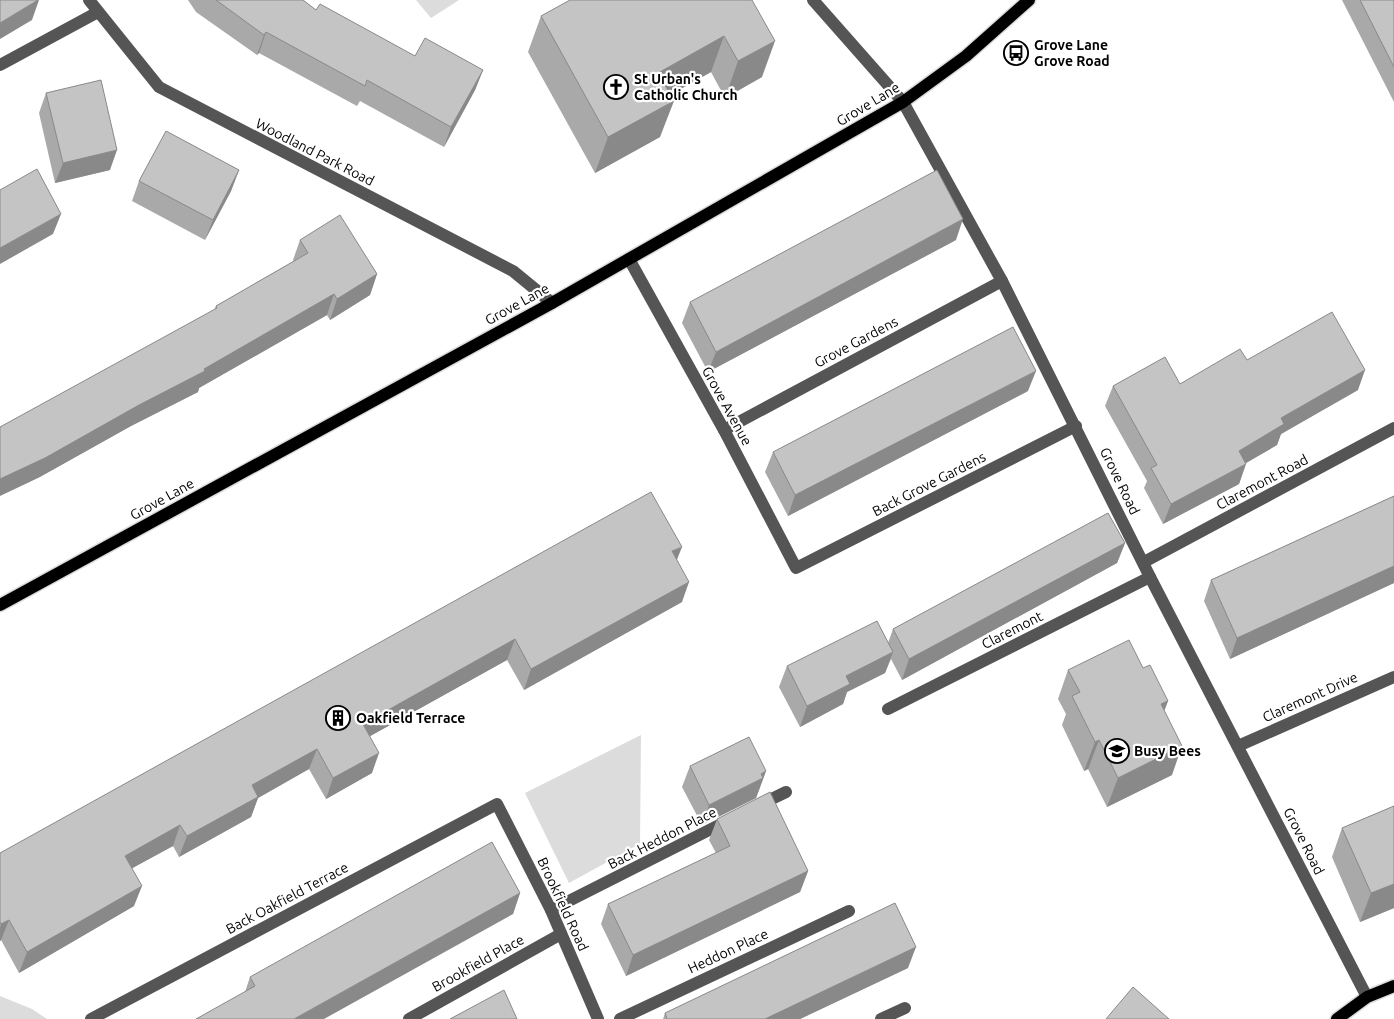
<svg xmlns="http://www.w3.org/2000/svg" width="1394" height="1019" viewBox="0 0 1394 1019" font-family="Ubuntu,sans-serif">
	<style>
		.green { fill: #dcdcdc }
		.lines { fill: none; stroke-linecap: round; stroke-linejoin: round }
		.major-casing { stroke: #dbdbdb; stroke-width: 15 }
		.minor { stroke: #555; stroke-width: 12 }
		.major { stroke: #000; stroke-width: 12 }
		.wall { fill: #a9a9a9 }
		.shaded-wall { fill: #898989 }
		.building { fill: #c4c4c4; stroke: #898989 }
		.labels { text-anchor: middle; dominant-baseline: central; stroke-width: 4.5; stroke-linejoin: round; paint-order: stroke }
		.poi-label { font-size: 14px; font-weight: bold; fill: #000; stroke: #fff; text-anchor: start }
		.street-label { font-size: 14px; fill: #000; stroke: #fff }
	</style>
	<rect width="100%" height="100%" fill="#fff"/>
	<g class="green">
		<polygon points="416,0 459,0 431,18"/>
		<polygon points="641,735 640,844 569,883 525,793"/>
		<polygon points="0,996 32,1009 47,1019 0,1019"/>
	</g>
	<g class="lines">
		<defs>
			<g id="major">
				<polyline points="0,605 552,303 903,102 966,56 1029,0"/>
				<polyline points="1337,1019 1367,997 1394,986"/>
			</g>
		</defs>
		<use href="#major" class="major-casing"/>
		<g class="minor">
			<polyline points="89,0 159,87 513,271 552,303"/>
			<polyline points="813,0 903,102 1002,281 1150,577 1367,997"/>
			<polyline points="0,65 98,12"/>
			<polyline points="629,259 724,430 796,568 1076,426"/>
			<polyline points="724,430 1002,281"/>
			<polyline points="1144,562 1394,428"/>
			<polyline points="888,709 1150,577"/>
			<polyline points="1238,746 1394,677"/>
			<polyline points="759,805 786,792"/>
			<polyline points="551,910 727,821"/>
			<polyline points="91,1019 497,804 551,910 598,1019"/>
			<polyline points="409,1019 561,934"/>
			<polyline points="620,1019 849,911"/>
			<polyline points="881,1019 905,1008"/>
		</g>
		<use href="#major" class="major"/>
	</g>
	<g class="wall">
		<polygon points="188,0 303,0 316,10 415,56 483,70 475,90 444,147 360,101 357,106 259,53 257,55 196,12"/>
		<polygon points="752,0 762,77 725,98 711,72 670,95 660,137 595,173 528,52 541,16"/>
		<polygon points="1342,0 1394,0 1394,102"/>
		<polygon points="46,93 110,170 55,183 39,113"/>
		<polygon points="239,170 231,191 205,240 132,201 139,181"/>
		<polygon points="300,240 377,274 370,295 330,320 327,315 199,388 198,392 131,426 38,478 214,310 216,306 294,261 293,260"/>
		<polygon points="956,240 708,372 682,323 690,302"/>
		<polygon points="1247,360 1358,390 1281,434 1277,445 1246,463 1239,484 1163,524 1144,488 1147,481 1105,406 1113,386 1180,384"/>
		<polygon points="1028,391 788,516 765,472 773,452"/>
		<polygon points="1394,496 1394,583 1230,659 1204,601 1211,580"/>
		<polygon points="1125,543 1117,563 902,680 891,659 885,673 847,692 843,704 800,727 779,687 787,666 888,643 893,629"/>
		<polygon points="677,560 682,602 524,690 507,660 370,736 372,773 326,799 309,769 258,798 251,817 179,857 173,846 132,868 134,906 19,973 1,940 0,941 0,853"/>
		<polygon points="1143,668 1168,701 1164,710 1172,775 1107,807 1088,769 1084,771 1062,725 1066,714 1058,699 1068,670"/>
		<polygon points="690,766 766,771 756,798 702,825 682,787"/>
		<polygon points="1394,806 1394,908 1360,922 1332,857 1342,828"/>
		<polygon points="717,819 808,871 800,892 626,976 601,924 608,904 716,853 709,840"/>
		<polygon points="520,893 513,914 245,992 250,977"/>
		<polygon points="908,968 800,1019 663,1019 665,1013"/>
	</g>
	<g class="shaded-wall">
		<polygon points="38,0 39,0 32,20 0,39 0,23"/>
		<polygon points="266,32 259,53 257,55 264,35"/>
		<polygon points="724,36 711,72 645,109 658,73"/>
		<polygon points="775,41 762,77 725,98 738,61"/>
		<polygon points="483,70 475,90 444,147 451,127"/>
		<polygon points="674,101 660,137 595,173 608,137"/>
		<polygon points="117,150 110,170 55,183 63,163"/>
		<polygon points="239,170 231,191 205,240 213,220"/>
		<polygon points="61,214 53,234 0,264 0,248"/>
		<polygon points="963,219 956,240 708,372 716,352"/>
		<polygon points="377,274 370,295 330,320 337,299"/>
		<polygon points="334,294 327,315 199,388 198,392 131,426 38,478 0,496 0,479 204,369"/>
		<polygon points="1365,370 1358,390 1281,434 1277,445 1232,471 1239,451 1281,418"/>
		<polygon points="1036,371 1028,391 788,516 795,495"/>
		<polygon points="1246,464 1239,484 1163,524 1171,504"/>
		<polygon points="1125,543 1117,563 902,680 909,659"/>
		<polygon points="682,547 674,567 672,551"/>
		<polygon points="1394,566 1394,583 1230,659 1237,638"/>
		<polygon points="689,582 682,602 524,690 531,669"/>
		<polygon points="515,639 507,660 356,744 363,724"/>
		<polygon points="893,652 885,673 847,692 843,704 800,727 807,706 846,676"/>
		<polygon points="1168,701 1157,730 1161,704"/>
		<polygon points="1099,740 1088,769 1084,771 1095,742"/>
		<polygon points="1182,746 1172,775 1107,807 1118,778"/>
		<polygon points="317,749 309,769 258,798 251,817 179,857 187,836 252,785"/>
		<polygon points="379,753 372,773 326,799 333,778"/>
		<polygon points="766,771 756,798 702,825 709,805"/>
		<polygon points="180,825 173,846 118,876 125,856"/>
		<polygon points="808,871 800,892 626,976 633,955"/>
		<polygon points="1394,884 1394,908 1360,922 1371,893"/>
		<polygon points="142,886 134,906 19,973 27,952"/>
		<polygon points="520,893 513,914 324,1019 294,1019"/>
		<polygon points="9,920 1,940 0,941 0,928 1,924"/>
		<polygon points="916,947 908,968 800,1019 765,1019"/>
	</g>
	<g class="building">
		<polygon points="0,0 38,0 0,23"/>
		<polygon points="216,0 303,0 316,10 320,4 415,56 425,38 483,70 451,127 367,80 365,86 266,32 264,35"/>
		<polygon points="570,0 752,0 775,41 738,61 724,36 658,73 674,101 608,137 541,16"/>
		<polygon points="1360,0 1394,0 1394,67"/>
		<polygon points="101,80 117,150 63,163 46,93"/>
		<polygon points="166,131 239,170 213,220 139,181"/>
		<polygon points="37,169 61,214 0,248 0,190"/>
		<polygon points="937,170 963,219 716,352 690,302"/>
		<polygon points="340,215 377,274 337,299 334,294 204,369 205,371 139,405 45,458 0,479 0,427 217,308 216,306 308,253 300,240"/>
		<polygon points="1332,312 1365,370 1281,418 1284,424 1239,451 1246,464 1171,504 1151,468 1157,465 1113,386 1165,357 1180,384 1240,349 1247,360"/>
		<polygon points="1013,327 1036,371 795,495 773,452"/>
		<polygon points="651,492 682,547 672,551 689,582 531,669 515,639 363,724 379,753 333,778 317,749 252,785 258,797 187,836 180,825 125,856 142,886 27,952 9,920 1,924 0,922 0,853"/>
		<polygon points="1394,496 1394,566 1237,638 1211,580"/>
		<polygon points="1108,513 1125,543 909,659 893,629"/>
		<polygon points="877,621 893,652 846,676 850,684 807,706 787,666"/>
		<polygon points="1129,640 1143,668 1150,665 1168,701 1161,704 1182,746 1118,778 1099,740 1095,742 1072,696 1080,692 1068,670"/>
		<polygon points="749,737 766,771 761,774 763,778 709,805 690,766"/>
		<polygon points="770,792 808,871 633,955 608,904 730,846 717,819"/>
		<polygon points="1394,806 1394,884 1371,893 1342,828"/>
		<polygon points="492,842 520,893 294,1019 196,1019 255,986 250,977"/>
		<polygon points="895,903 916,947 765,1019 667,1019 665,1013"/>
		<polygon points="1133,987 1169,1019 1106,1019"/>
		<polygon points="504,990 517,1019 450,1019"/>
	</g>
	<defs>
		<symbol id="bus-ring" viewBox="-11 -11 22 22"><circle r="9.5" fill="#fff" stroke="#000" stroke-width="1.5"/><path d="M-5-6H5V4H4V6H2V4H-2V6H-4V4H-5ZM-3.5-4V0h7V-4ZM-3.5 1.2v1.5H-2V1.2ZM2 1.2v1.5H3.5V1.2Z" fill="#000"/></symbol>
		<symbol id="church-ring" viewBox="-11 -11 22 22"><circle r="9.5" fill="#fff" stroke="#000" stroke-width="1.5"/><path d="M-1.2-6h2.4v3.5h3.3v2.4h-3.3V6h-2.4V-.1h-3.3v-2.4h3.3Z" fill="#000"/></symbol>
		<symbol id="building-ring" viewBox="-11 -11 22 22"><circle r="9.5" fill="#fff" stroke="#000" stroke-width="1.5"/><path d="M-4-6H4V6H1V3H-1V6H-4ZM-2.5-4.3h1.7v1.8h-1.7ZM.8-4.3h1.7v1.8H.8ZM-2.5-1h1.7V.8h-1.7ZM.8-1h1.7V.8H.8Z" fill="#000"/></symbol>
		<symbol id="school-ring" viewBox="-11 -11 22 22"><circle r="9.5" fill="#fff" stroke="#000" stroke-width="1.5"/><path d="M0-5L7-2L0 1L-7-2ZM-4 1L0 2.5L4 1V4Q0 6-4 4Z" fill="#000"/></symbol>
	</defs>
	<g fill-rule="evenodd">
		<use href="#bus-ring" x="1002" y="39" width="28" height="28"/>
		<use href="#church-ring" x="602" y="73" width="28" height="28"/>
		<use href="#building-ring" x="324" y="704" width="28" height="28"/>
		<use href="#school-ring" x="1103" y="737" width="28" height="28"/>
	</g>
	<g class="labels">
		<g class="poi-label">
			<text x="1034" y="45">Grove Lane<tspan x="1034" dy="16">Grove Road</tspan></text>
			<text x="634" y="79">St Urban's<tspan x="634" dy="16">Catholic Church</tspan></text>
			<text x="356" y="718">Oakfield Terrace</text>
			<text x="1134" y="751">Busy Bees</text>
		</g>
		<g class="street-label">
			<text transform="translate(868 104) rotate(-31)">Grove Lane</text>
			<text transform="translate(315 152) rotate(27)">Woodland Park Road</text>
			<text transform="translate(517 304) rotate(-29)">Grove Lane</text>
			<text transform="translate(856 342) rotate(-28)">Grove Gardens</text>
			<text transform="translate(727 406) rotate(61)">Grove Avenue</text>
			<text transform="translate(1120 481) rotate(64)">Grove Road</text>
			<text transform="translate(1262 482) rotate(-28)">Claremont Road</text>
			<text transform="translate(929 484) rotate(-27)">Back Grove Gardens</text>
			<text transform="translate(162 499) rotate(-29)">Grove Lane</text>
			<text transform="translate(1012 630) rotate(-27)">Claremont</text>
			<text transform="translate(1310 697) rotate(-24)">Claremont Drive</text>
			<text transform="translate(662 838) rotate(-27)">Back Heddon Place</text>
			<text transform="translate(1304 841) rotate(63)">Grove Road</text>
			<text transform="translate(287 898) rotate(-28)">Back Oakfield Terrace</text>
			<text transform="translate(563 904) rotate(65)">Brookfield Road</text>
			<text transform="translate(728 951) rotate(-25)">Heddon Place</text>
			<text transform="translate(478 963) rotate(-29)">Brookfield Place</text>
		</g>
	</g>
</svg>
